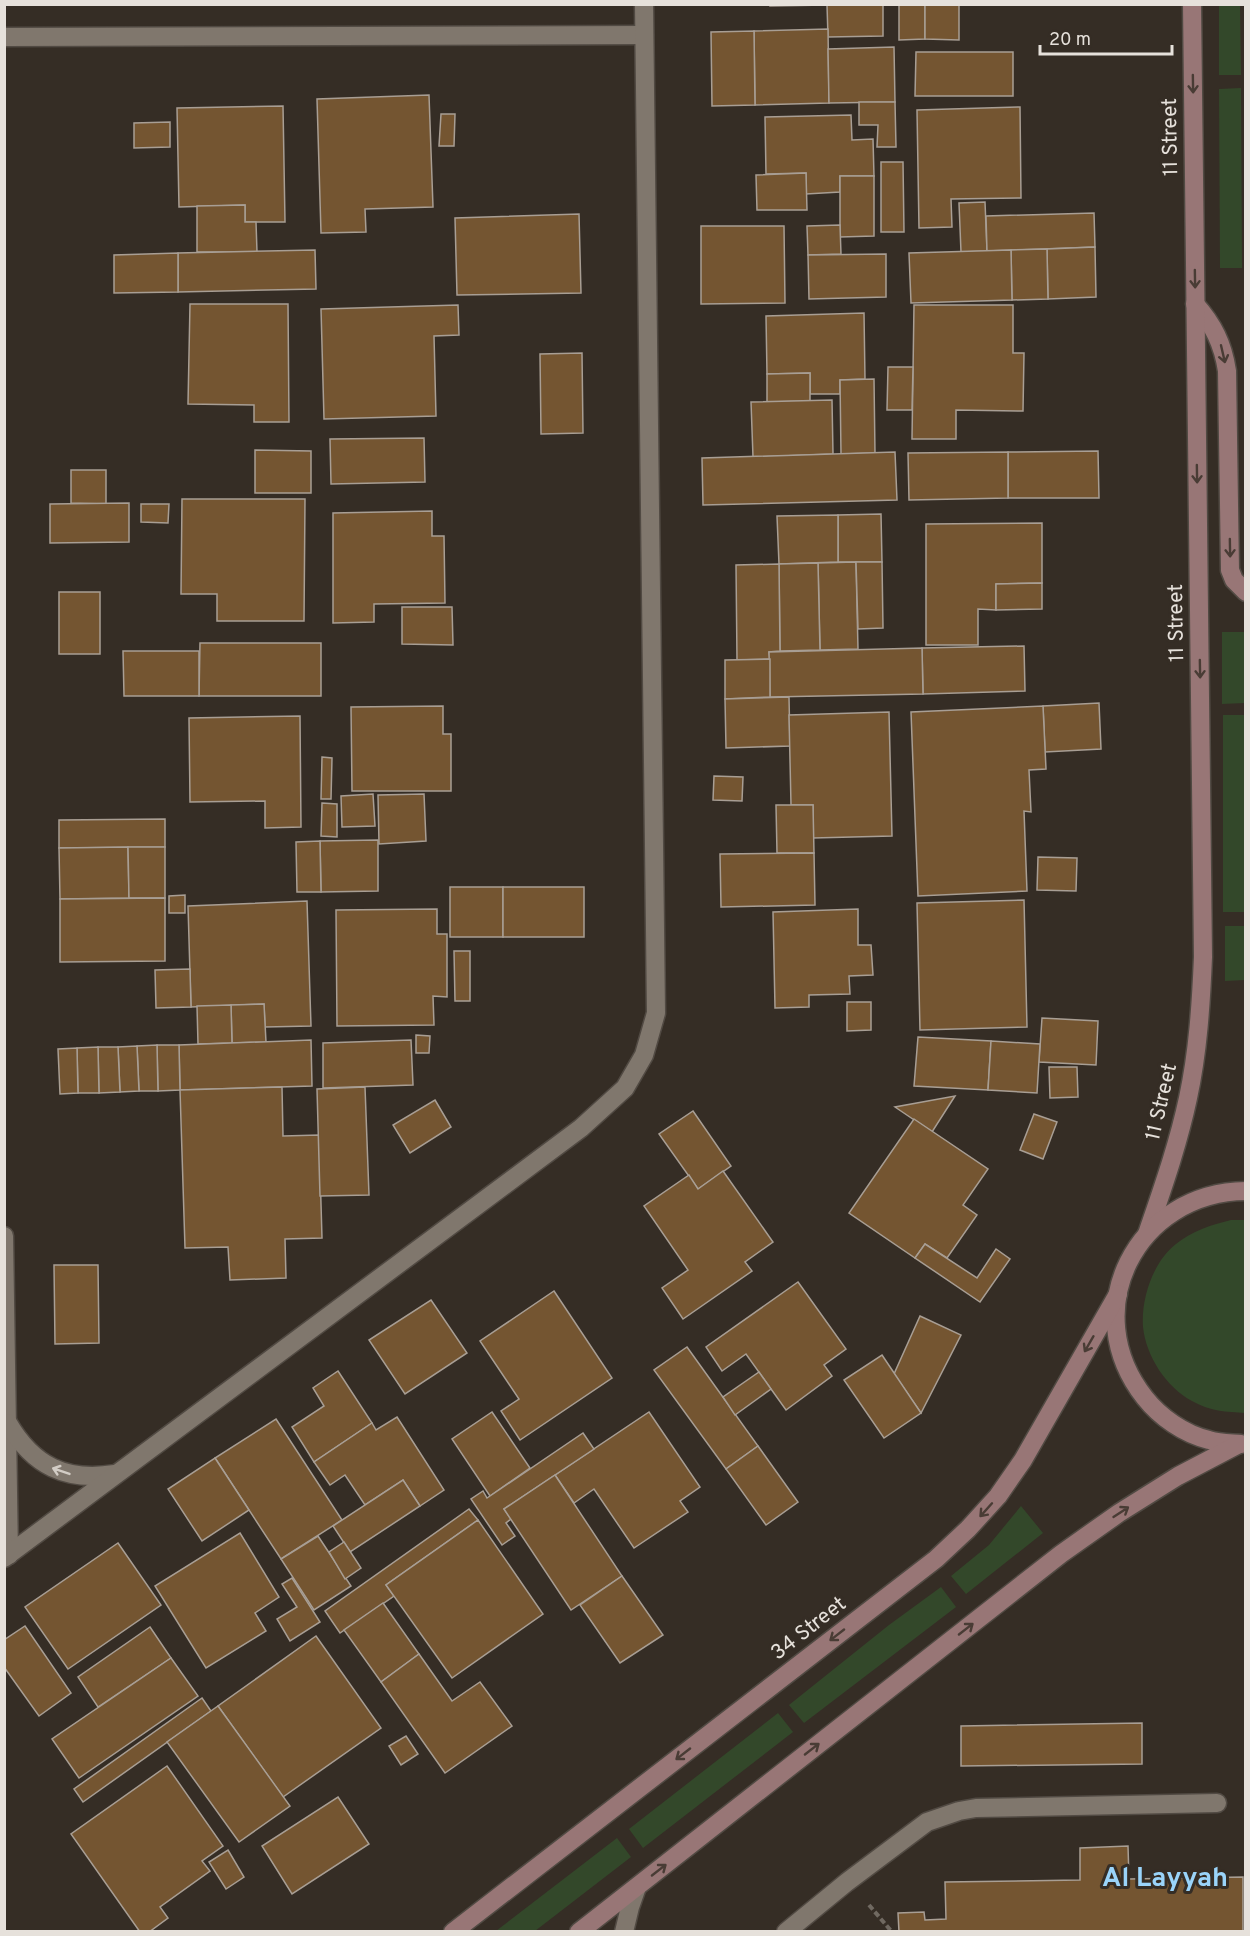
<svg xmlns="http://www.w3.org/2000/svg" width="1250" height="1936" viewBox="0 0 1250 1936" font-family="Overpass,sans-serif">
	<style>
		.green { fill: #33482a }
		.building { fill: #745531; stroke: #a89e94; stroke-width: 1.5 }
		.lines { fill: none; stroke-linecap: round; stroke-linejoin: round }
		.lane-casing { stroke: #514a43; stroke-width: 21 }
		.street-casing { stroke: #514a43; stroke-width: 21 }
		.secondary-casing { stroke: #514a43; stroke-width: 21 }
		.path { stroke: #706961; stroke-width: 4; stroke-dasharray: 6 3; stroke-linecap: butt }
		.lane { stroke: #80776d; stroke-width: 18 }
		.street { stroke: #80776d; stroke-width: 18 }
		.secondary { stroke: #987676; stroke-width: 18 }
		.oneway { stroke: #493c35 }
		.oneway2 { stroke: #d2ccc5 }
		.labels { text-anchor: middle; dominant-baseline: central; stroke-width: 6; stroke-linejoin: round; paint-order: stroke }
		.street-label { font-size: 21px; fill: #e6e1db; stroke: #352d25 }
		.district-label { font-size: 27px; font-weight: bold; fill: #9ad4fa; stroke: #352d25 }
	</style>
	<rect width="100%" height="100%" fill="#352d25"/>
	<g class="green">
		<polygon points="1219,5 1240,5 1241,75 1219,75"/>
		<polygon points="1241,88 1242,268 1220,268 1219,89"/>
		<polygon points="1222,632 1245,632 1245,703 1222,704"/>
		<rect x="1223" y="715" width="22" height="197"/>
		<polygon points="1225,926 1245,926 1245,980 1225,981"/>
		<path d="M 1231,1220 L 1245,1220 L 1245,1413 C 1227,1412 1209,1411 1192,1401 C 1166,1387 1146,1356 1143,1327 C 1141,1298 1153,1262 1176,1244 C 1192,1231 1211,1225 1231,1220 Z"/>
		<polygon points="1021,1506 1043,1533 966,1594 951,1576 989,1545"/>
		<polygon points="941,1587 956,1607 804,1723 789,1705 889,1625"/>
		<polygon points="778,1713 793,1732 643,1848 629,1829"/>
		<polygon points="617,1838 631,1857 535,1931 496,1931"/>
	</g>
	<g class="building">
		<polygon points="770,4 883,4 883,36 828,37 827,5 770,6"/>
		<polygon points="899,4 925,4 925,39 899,40"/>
		<polygon points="925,4 959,4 959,40 925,39"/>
		<polygon points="828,29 829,103 755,105 754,31"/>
		<polygon points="754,31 755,105 712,106 711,32"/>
		<polygon points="894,47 895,102 829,103 828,49"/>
		<polygon points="916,52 1013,52 1013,96 915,96"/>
		<polygon points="429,95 433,207 365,209 366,232 321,233 317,99"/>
		<polygon points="859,102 895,102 896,147 877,147 878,125 859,125"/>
		<polygon points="283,106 285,222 245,222 245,205 179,207 177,108"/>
		<polygon points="1020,107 1021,198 951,199 952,227 919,228 917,110"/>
		<polygon points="441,114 455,114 454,146 439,146"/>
		<polygon points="851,115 852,140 873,139 874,176 840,176 840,192 806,194 806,173 766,174 765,117"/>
		<polygon points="170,122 170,147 134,148 134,123"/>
		<polygon points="881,162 903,162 904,232 881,232"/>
		<polygon points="806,173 807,210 757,210 756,175"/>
		<polygon points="840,176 874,176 874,236 840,237"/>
		<polygon points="985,202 987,251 961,252 959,203"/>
		<polygon points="245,205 245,222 256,222 257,252 197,252 197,206"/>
		<polygon points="1094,213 1095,247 987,251 986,216"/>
		<polygon points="579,214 581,293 457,295 455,218"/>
		<polygon points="840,225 841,254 808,255 807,226"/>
		<polygon points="701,226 784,226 785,303 701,304"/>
		<polygon points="1095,247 1096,297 1048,299 1047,249"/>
		<polygon points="1047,249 1048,299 1012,300 1011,250"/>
		<polygon points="315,250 316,289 178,292 178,253"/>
		<polygon points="1011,250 1012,300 911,303 909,253"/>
		<polygon points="178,253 178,292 114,293 114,255"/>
		<polygon points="886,254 886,297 809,299 808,255"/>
		<polygon points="190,304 288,304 289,422 254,422 254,405 188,404"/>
		<polygon points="458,305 459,335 434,336 436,416 324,419 321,309"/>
		<polygon points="914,305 1013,305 1013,353 1024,353 1023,411 956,410 956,439 912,439"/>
		<polygon points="864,313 865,379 840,380 840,394 810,394 810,373 767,374 766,316"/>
		<polygon points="582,353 583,433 541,434 540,354"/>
		<polygon points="888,367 913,367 912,410 887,410"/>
		<polygon points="810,373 810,401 767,402 767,374"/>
		<polygon points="874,379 875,453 841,454 840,380"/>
		<polygon points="832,400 833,454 753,457 751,402"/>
		<polygon points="424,438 425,482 331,484 330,439"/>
		<polygon points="255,450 311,451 311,493 255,493"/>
		<polygon points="1098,451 1099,498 1008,498 1008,452"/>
		<polygon points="895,452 897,500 703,505 702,458"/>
		<polygon points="1008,452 1008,498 909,500 908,453"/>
		<polygon points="71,470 106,470 106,504 71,503"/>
		<polygon points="182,499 305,499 304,621 217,621 217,594 181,594"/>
		<polygon points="129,503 129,542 50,543 50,504"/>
		<polygon points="141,504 169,504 168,523 141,522"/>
		<polygon points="432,511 432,536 444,536 445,603 374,604 374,622 333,623 333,513"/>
		<polygon points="881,514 882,562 838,562 838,515"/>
		<polygon points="838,515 838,562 779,564 777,516"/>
		<polygon points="1042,523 1042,583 996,584 996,610 978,609 978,645 926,645 926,524"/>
		<polygon points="856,562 858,649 820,650 818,563"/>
		<polygon points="856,562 882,562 883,628 858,629"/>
		<polygon points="818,563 820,650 780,651 779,564"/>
		<polygon points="779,564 780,651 769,652 770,659 737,660 736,565"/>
		<polygon points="1042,583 1042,609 996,610 996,584"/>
		<rect x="59" y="592" width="41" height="62"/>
		<polygon points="402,607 452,607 453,645 402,644"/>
		<polygon points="200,643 321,643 321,696 199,696"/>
		<polygon points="1024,646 1025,691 923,694 922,648"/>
		<polygon points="922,648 923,694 770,697 769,652"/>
		<polygon points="123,651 199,651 199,696 124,696"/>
		<polygon points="770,659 770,697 725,699 725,660"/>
		<polygon points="789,697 790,746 726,748 725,699"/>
		<polygon points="1099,703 1101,749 1045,752 1043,706"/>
		<polygon points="443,706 443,734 451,734 451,791 352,791 351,707"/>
		<polygon points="1043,706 1046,769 1029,770 1031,812 1024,811 1027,891 918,896 911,712"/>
		<polygon points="889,712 892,836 813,838 813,805 791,805 789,715"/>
		<polygon points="300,716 301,827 265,828 265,801 190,802 189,718"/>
		<polygon points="322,757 332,758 331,799 321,799"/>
		<polygon points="714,776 743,777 742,801 713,800"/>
		<polygon points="373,794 375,826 342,827 341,796"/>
		<polygon points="424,794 426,841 379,844 378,795"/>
		<polygon points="322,803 337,804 337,837 321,836"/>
		<polygon points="776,805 813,805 814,853 777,853"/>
		<polygon points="165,819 165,847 59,848 59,820"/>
		<polygon points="378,840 378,891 321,892 320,841"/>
		<polygon points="320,841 321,892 297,892 296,842"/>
		<polygon points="128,847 129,898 60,899 59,848"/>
		<polygon points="128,847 165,847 165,898 129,898"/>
		<polygon points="814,853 815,905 721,907 720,854"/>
		<polygon points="1038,857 1077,858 1076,891 1037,890"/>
		<rect x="450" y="887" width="53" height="50"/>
		<rect x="503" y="887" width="81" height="50"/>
		<polygon points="185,895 185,913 169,913 169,896"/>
		<polygon points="165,898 165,961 60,962 60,899"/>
		<polygon points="1024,900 1027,1027 920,1030 917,903"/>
		<polygon points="307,901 311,1026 265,1027 264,1004 191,1007 188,906"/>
		<polygon points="437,909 437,934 447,934 447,997 433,996 434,1025 337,1026 336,910"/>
		<polygon points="858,909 858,945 871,945 873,975 849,976 850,994 809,995 809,1007 775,1008 773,912"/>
		<polygon points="454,951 470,951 470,1001 455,1001"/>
		<polygon points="190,969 191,1007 156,1008 155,970"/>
		<polygon points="847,1002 871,1002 871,1030 847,1031"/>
		<polygon points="264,1004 266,1042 232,1043 231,1005"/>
		<polygon points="231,1005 232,1043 198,1044 197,1006"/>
		<polygon points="1042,1018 1098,1021 1096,1065 1039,1062"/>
		<polygon points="416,1035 430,1036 429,1053 416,1053"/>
		<polygon points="918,1037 991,1041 988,1090 914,1086"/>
		<polygon points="311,1040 312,1086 180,1090 179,1045"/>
		<polygon points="411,1040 413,1085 323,1088 323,1043"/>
		<polygon points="991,1041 1040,1044 1037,1093 988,1090"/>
		<polygon points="157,1045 179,1045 180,1090 158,1091"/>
		<polygon points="157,1045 158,1091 139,1091 137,1046"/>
		<polygon points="137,1046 139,1091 120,1092 118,1047"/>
		<polygon points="98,1047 118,1047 120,1092 99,1093"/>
		<polygon points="98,1047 99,1093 78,1093 77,1048"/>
		<polygon points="77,1048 78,1093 60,1094 58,1049"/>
		<polygon points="1049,1067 1077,1067 1078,1097 1050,1098"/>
		<polygon points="282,1087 283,1136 319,1135 322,1238 285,1239 286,1278 230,1280 228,1247 185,1248 180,1090"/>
		<polygon points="365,1087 369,1195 320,1196 317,1089"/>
		<polygon points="955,1096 932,1132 895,1107"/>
		<polygon points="435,1100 451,1127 410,1153 393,1125"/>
		<polygon points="693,1111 731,1166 698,1189 659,1134"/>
		<polygon points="1034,1114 1057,1122 1043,1159 1020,1150"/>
		<polygon points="914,1119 988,1169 963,1205 977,1215 947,1258 925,1244 915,1258 849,1213"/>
		<polygon points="723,1171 773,1242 745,1262 752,1271 683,1319 662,1288 688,1270 644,1206 689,1175 698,1189"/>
		<polygon points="925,1244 977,1278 996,1249 1010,1259 980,1302 915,1258"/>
		<polygon points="54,1265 98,1265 99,1343 55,1344"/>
		<polygon points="798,1282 846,1349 824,1365 832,1376 786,1410 746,1354 722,1371 706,1347"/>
		<polygon points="554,1291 612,1378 520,1440 501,1411 519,1399 480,1341"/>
		<polygon points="431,1300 467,1353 405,1394 369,1340"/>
		<polygon points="920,1316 961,1335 921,1413 894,1374"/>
		<polygon points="687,1347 758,1446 726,1469 654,1370"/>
		<polygon points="882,1355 921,1413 884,1438 844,1380"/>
		<polygon points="338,1371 372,1423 314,1462 292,1427 324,1406 313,1388"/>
		<polygon points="759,1372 771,1389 735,1415 723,1397"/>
		<polygon points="492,1412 530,1468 490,1496 452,1439"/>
		<polygon points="649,1412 700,1487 680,1501 688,1512 634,1548 594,1489 574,1503 555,1475"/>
		<polygon points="397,1417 444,1490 420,1506 403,1480 365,1505 345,1475 330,1485 314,1462 372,1423 376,1430"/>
		<polygon points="276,1419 342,1520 281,1559 215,1458"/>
		<polygon points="583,1433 594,1449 504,1509 511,1519 506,1523 515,1536 502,1545 471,1499 483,1491 487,1498"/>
		<polygon points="758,1446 798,1502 766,1525 726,1469"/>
		<polygon points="215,1458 249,1510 202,1541 168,1489"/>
		<polygon points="555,1475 622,1576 571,1610 504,1509"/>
		<polygon points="403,1480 420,1506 350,1552 333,1526"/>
		<polygon points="469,1509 478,1520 386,1585 394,1596 340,1633 325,1611"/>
		<polygon points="478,1520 543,1614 452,1678 386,1585"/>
		<polygon points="240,1533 279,1597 255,1613 266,1631 206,1668 155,1586"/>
		<polygon points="318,1536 351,1586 314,1610 281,1559"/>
		<polygon points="344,1542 361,1568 345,1579 329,1552"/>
		<polygon points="118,1543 161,1605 68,1669 25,1607"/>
		<polygon points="622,1576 663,1635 620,1663 580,1605"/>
		<polygon points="292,1578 320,1622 290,1641 277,1619 297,1607 282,1584"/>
		<polygon points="383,1603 419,1654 381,1682 344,1630"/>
		<polygon points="25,1626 71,1693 39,1716 4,1667 4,1640"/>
		<polygon points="150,1627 171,1658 98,1707 78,1677"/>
		<polygon points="316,1636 381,1728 283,1797 218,1706"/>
		<polygon points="419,1654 452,1701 480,1682 512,1726 445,1773 381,1682"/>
		<polygon points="171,1658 198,1696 79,1778 52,1739"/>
		<polygon points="202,1698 211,1711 83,1802 74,1789"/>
		<polygon points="218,1706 290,1806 239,1842 167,1742"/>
		<polygon points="1142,1723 1142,1764 961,1766 961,1726"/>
		<polygon points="406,1736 418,1754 401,1765 389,1746"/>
		<polygon points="167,1766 223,1846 202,1861 210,1871 160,1907 168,1918 149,1932 140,1932 71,1834"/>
		<polygon points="338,1797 369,1844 292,1894 262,1846"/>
		<polygon points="1128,1846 1129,1879 1243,1877 1243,1932 899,1932 898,1913 924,1912 925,1920 946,1919 945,1882 1080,1880 1080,1848"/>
		<polygon points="228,1850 244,1877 226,1889 209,1862"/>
	</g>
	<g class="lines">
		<defs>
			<g id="lane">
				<polyline points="624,1932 630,1907 637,1887"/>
				<polyline points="786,1932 847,1882 927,1822 959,1811 976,1808 1217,1803"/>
			</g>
			<g id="street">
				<polyline points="4,37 644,35"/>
				<polyline points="4,1236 9,1555"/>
				<path d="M 8,1423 C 33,1466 66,1482 115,1474"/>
				<polyline points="4,1558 581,1128 625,1088 644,1055 656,1013 644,4"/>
			</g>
			<g id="secondary">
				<path d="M 1195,304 C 1213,324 1223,344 1227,371 L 1230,570 L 1234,580 L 1246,592"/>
				<path d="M 1147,1234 C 1162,1190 1178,1145 1188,1098 C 1198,1052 1201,1004 1203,957 L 1192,4"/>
				<path d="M 1241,1444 C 1230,1443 1219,1443 1209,1440 C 1184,1434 1160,1417 1145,1398 C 1076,1311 1136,1192 1246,1191"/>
				<polyline points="453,1932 936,1559 968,1529 998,1496 1023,1460 1118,1294"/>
				<polyline points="579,1932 1061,1554 1119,1513 1178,1476 1239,1444"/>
			</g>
		</defs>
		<use href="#lane" class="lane-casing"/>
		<use href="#street" class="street-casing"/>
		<use href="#secondary" class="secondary-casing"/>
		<polyline class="path" points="869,1905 892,1932"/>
		<use href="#lane" class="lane"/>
		<use href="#street" class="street"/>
		<use href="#secondary" class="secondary"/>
	</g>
	<defs><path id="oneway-shaft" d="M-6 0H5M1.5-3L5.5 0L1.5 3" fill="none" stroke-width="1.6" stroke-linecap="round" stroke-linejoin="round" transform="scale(1.5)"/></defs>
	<g class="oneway">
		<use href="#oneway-shaft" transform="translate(1193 84) rotate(89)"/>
		<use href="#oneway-shaft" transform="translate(1195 279) rotate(89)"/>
		<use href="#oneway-shaft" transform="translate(1223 354) rotate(77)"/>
		<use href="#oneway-shaft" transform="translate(1197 474) rotate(89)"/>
		<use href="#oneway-shaft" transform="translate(1230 548) rotate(89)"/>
		<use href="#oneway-shaft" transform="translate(1200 669) rotate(89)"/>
		<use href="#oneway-shaft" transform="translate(1089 1344) rotate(120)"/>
		<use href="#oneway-shaft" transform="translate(986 1510) rotate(132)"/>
		<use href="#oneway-shaft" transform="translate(1121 1512) rotate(-33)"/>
		<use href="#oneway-shaft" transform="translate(966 1629) rotate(-38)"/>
		<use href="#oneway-shaft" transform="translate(837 1635) rotate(142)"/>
		<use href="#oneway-shaft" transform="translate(812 1749) rotate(-38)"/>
		<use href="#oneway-shaft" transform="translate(683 1754) rotate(142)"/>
		<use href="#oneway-shaft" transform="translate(659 1870) rotate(-38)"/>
	</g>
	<use class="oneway2" href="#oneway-shaft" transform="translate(61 1471) rotate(-161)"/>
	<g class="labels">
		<g class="street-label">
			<text transform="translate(1171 137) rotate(-91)">11 Street</text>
			<text transform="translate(1177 623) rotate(-91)">11 Street</text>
			<text transform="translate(1162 1102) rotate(-77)">11 Street</text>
			<text transform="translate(809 1629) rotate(-38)">34 Street</text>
		</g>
		<g class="district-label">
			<text x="1165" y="1879">Al Layyah</text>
		</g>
	</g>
	<rect width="1250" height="1936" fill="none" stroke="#e6e1db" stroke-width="12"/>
	<path d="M1040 45v9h132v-9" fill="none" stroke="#e6e1db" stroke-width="3"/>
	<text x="1049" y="45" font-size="18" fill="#e6e1db" stroke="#352d25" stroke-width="4.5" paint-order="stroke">20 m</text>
</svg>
